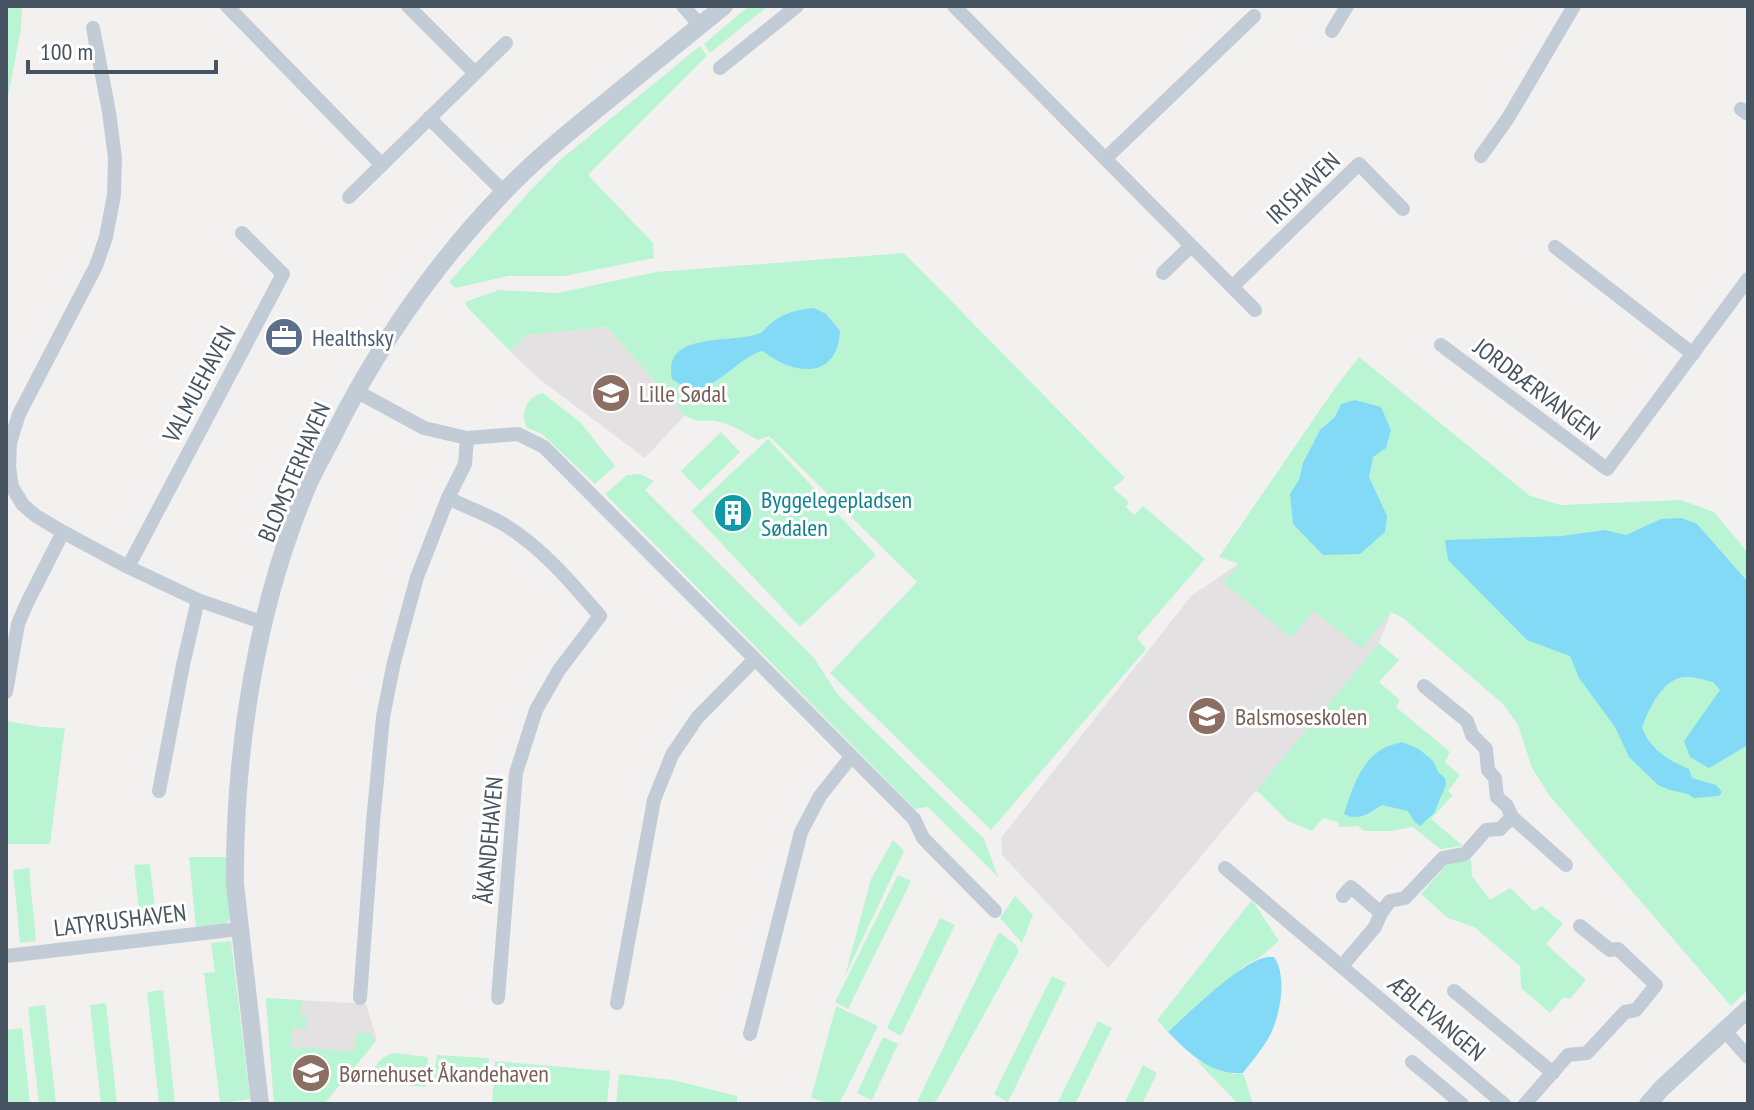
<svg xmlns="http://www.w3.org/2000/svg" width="1754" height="1110" viewBox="0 0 1754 1110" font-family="'PT Sans Narrow',sans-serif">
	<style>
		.education { fill: #e4e1e2 }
		.green { fill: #baf5d3 }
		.water { fill: #82daf6 }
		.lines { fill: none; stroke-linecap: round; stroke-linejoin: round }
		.minor { stroke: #c2ccd7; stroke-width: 14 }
		.tertiary { stroke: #c2ccd7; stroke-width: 18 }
		.labels { text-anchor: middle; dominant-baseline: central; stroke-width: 6; stroke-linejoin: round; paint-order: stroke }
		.street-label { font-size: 24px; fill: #465360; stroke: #fff }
		.service-label { font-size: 24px; fill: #4e5e75; stroke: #fff; text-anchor: start }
		.education-label { font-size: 24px; fill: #785e54; stroke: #fff; text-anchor: start }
		.culture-label { font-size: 24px; fill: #0d838f; stroke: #fff; text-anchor: start }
	</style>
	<rect width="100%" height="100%" fill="#f3f0f0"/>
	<g class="education">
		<polygon points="607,327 685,415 645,458 538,378 510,351 526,335"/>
		<polygon points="1240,563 1391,612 1379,643 1108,968 1002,855 1001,838 1191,596"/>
		<polygon points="266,998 366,1004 377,1040 324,1104 274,1104"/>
	</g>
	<g class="green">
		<polygon points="6,6 22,6 21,28 6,108"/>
		<polygon points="749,6 768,6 710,53 704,44"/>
		<polygon points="700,46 707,56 588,175 653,243 654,258 564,276 508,276 456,288 449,282 529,192 560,160"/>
		<path d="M 904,253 L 1125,478 L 1113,488 L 1129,502 L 1126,507 L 1134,515 L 1143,506 L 1205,559 L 1137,638 L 1146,649 L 991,830 L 830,673 L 917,582 L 769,436 L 758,440 C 745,433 731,424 716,421 C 701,419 699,424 685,415 L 607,327 L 526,335 L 510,351 L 467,307 L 465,302 L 499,290 L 557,293 L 656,272 Z"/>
		<polygon points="1359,357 1530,496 1561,505 1681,500 1714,512 1748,553 1748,990 1731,1006 1549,795 1532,768 1518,725 1503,704 1403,618 1391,612 1361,649 1314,611 1291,638 1223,582 1239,564 1219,557 1337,385"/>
		<path d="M 543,393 L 581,423 L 615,466 L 595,484 L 542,434 L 527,428 C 519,413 527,397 543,393 Z"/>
		<polygon points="721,432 740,452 700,491 681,471"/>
		<polygon points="768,439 876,555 800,627 691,511"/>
		<polygon points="640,474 654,481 645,490 814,658 838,695 984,839 998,877 928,807 915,809 605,494 627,475"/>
		<polygon points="1379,643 1399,660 1379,682 1400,700 1396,707 1450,752 1445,762 1460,775 1448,791 1453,795 1431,819 1463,846 1440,849 1413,827 1390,831 1364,831 1358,826 1339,827 1338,822 1323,818 1312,831 1288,821 1256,790"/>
		<polygon points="6,721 42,727 65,728 50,844 6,844"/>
		<polygon points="893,840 904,851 845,976 871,879"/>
		<polygon points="189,857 227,857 231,913 230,919 226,924 196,927"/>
		<polygon points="1471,860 1472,876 1490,900 1510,888 1534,911 1542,906 1563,924 1546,944 1586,980 1570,999 1564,997 1550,1013 1521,988 1520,966 1474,927 1448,918 1421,894 1448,863"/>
		<polygon points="150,864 157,926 141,928 134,865"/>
		<polygon points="29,868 36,941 20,943 13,870"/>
		<polygon points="898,875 911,881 848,1009 835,1002"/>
		<polygon points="1015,896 1033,915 1022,943 1000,918"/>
		<polygon points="1252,900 1279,941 1259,958 1244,966 1168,1032 1157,1020"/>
		<polygon points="940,918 955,925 901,1036 887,1028"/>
		<polygon points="999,932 1016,945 1019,951 937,1100 930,1104 916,1104"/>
		<polygon points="231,941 250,1099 220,1103 204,973 215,972 211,943"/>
		<polygon points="1052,976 1066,983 1008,1102 994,1094"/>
		<polygon points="163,990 175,1104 159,1104 147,992"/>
		<polygon points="266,998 301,1000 300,1017 307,1017 306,1029 292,1028 291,1047 354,1051 356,1034 371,1033 375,1042 324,1104 274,1104"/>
		<polygon points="106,1003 117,1104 101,1104 90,1005"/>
		<polygon points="45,1005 56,1104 39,1104 28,1007"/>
		<polygon points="836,1006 878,1026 839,1104 830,1104 811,1098"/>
		<polygon points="1098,1021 1112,1028 1075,1104 1057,1104"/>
		<polygon points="22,1028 30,1104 6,1104 6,1030"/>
		<polygon points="883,1037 898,1044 872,1100 857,1093"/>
		<polygon points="392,1053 428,1057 426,1087 363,1081 382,1058"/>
		<polygon points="437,1055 489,1058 488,1081 434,1078"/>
		<polygon points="1196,1060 1234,1074 1243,1073 1253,1104 1238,1104"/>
		<polygon points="495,1061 610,1071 607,1104 492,1104"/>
		<polygon points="1143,1065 1157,1073 1142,1104 1124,1104"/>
		<polygon points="619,1074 673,1080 737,1096 737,1104 616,1104"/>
	</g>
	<g class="water">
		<path d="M 814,308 L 826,314 L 840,331 C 838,380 793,376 763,351 C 747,353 725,378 707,386 C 701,388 694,388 687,389 L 672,379 C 662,329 734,345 760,333 C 763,332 765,328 769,325 C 782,313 796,310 814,308 Z"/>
		<polygon points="1355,400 1381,407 1391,430 1386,448 1373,457 1369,477 1387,516 1385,532 1360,554 1323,555 1293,524 1290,494 1299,480 1303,463 1320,430 1335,417 1341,404"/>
		<path d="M 1682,518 L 1697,524 L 1748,582 L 1748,745 L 1709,768 L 1690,757 L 1684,741 L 1720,690 L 1713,682 C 1705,680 1696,677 1687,677 C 1664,676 1648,709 1642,728 C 1650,749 1669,761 1689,769 L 1692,778 L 1716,785 L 1722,792 L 1719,796 L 1694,798 L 1688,794 L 1670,790 L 1658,785 L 1629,757 L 1615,727 L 1579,678 L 1570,656 L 1527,640 L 1448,560 L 1445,540 L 1562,536 L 1605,530 L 1626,535 L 1661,519 Z"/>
		<path d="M 1402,742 L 1419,749 L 1433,761 L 1438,772 L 1445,778 L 1446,785 L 1434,813 L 1420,826 L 1414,821 L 1408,811 L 1382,805 C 1369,813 1359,822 1344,814 C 1352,790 1360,761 1384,748 C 1389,745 1396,744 1402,742 Z"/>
		<path d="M 1268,957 L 1274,957 C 1288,977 1280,1017 1269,1037 C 1262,1050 1251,1062 1243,1073 C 1210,1075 1189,1053 1168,1032 C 1189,1013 1242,960 1268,957 Z"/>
	</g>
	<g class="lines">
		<g class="minor">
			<polyline points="227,6 382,165"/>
			<polyline points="408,6 475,73"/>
			<polyline points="683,6 700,25"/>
			<polyline points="954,6 1255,310"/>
			<polyline points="93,28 109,112 115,158 114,195 106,237 96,266 19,414 10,443 9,467 12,487 23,505 36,516 63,532 128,567 198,600 264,623"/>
			<polyline points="1332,31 1347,6"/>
			<polyline points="720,68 797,6"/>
			<polyline points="1741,109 1748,114"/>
			<polyline points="429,118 504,192"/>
			<polyline points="1481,156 1508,118 1574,6"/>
			<polyline points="1105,159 1254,16"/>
			<polyline points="349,197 506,43"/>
			<polyline points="1555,247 1693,354"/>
			<polyline points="1163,273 1191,246"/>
			<polyline points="1232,287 1359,164 1403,209"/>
			<polyline points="1441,345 1607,469 1748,279"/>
			<polyline points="356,391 424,428 467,438 518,434 544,447 914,819 923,838 995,911"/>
			<path d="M 448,498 C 466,507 487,514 505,525 C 543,549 571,582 600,616 L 559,670 L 536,710 L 516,773 L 498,998"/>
			<polyline points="128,567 283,274 242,233"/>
			<polyline points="1424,686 1467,721 1472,735 1486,749 1488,770 1495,778 1497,797 1507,806 1512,817 1566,865"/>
			<polyline points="6,692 18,624 27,603 63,532"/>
			<polyline points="159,791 183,665 198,600"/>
			<polyline points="1225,868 1504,1104"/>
			<polyline points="1343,896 1351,887 1381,913"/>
			<polyline points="6,956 239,929"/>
			<polyline points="1342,966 1375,927 1381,913 1390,901 1405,898 1443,858 1465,854 1486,830 1500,829 1512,817"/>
			<polyline points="1454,991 1553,1073"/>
			<polyline points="360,998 373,822 383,717 394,662 417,577 448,498 465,464 467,438"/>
			<polyline points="617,1003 654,800 672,755 697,718 754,660"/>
			<polyline points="1724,1030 1748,1057"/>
			<polyline points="750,1034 801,832 820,796 851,757"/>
			<polyline points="1412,1062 1462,1104"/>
			<polyline points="1525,1104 1568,1055 1587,1053 1625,1012 1636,1010 1656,985 1618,949 1610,950 1580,926"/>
		</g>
		<g class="tertiary">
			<path d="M 260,1104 L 235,884 C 234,751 256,606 309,483 C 316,467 326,451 334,434 C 378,346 434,265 503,193 C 536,158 574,128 612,97 C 649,67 687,36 724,6"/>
			<polyline points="1648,1104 1662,1088 1748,1009"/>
		</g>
	</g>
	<defs>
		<symbol id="office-disc" viewBox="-11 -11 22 22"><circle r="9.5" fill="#5c6f8a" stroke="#fff"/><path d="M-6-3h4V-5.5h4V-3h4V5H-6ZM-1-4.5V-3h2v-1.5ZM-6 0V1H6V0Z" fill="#fff"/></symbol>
		<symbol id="school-disc" viewBox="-11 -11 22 22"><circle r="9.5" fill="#8d6e63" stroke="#fff"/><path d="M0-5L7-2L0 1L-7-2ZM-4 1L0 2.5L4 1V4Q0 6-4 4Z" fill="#fff"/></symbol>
		<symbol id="building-disc" viewBox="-11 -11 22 22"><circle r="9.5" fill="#0f9aa8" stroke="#fff"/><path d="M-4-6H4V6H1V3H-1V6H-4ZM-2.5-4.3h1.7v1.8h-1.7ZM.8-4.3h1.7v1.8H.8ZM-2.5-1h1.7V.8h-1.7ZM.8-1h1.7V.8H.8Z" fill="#fff"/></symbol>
	</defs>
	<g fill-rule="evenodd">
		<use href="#office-disc" x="262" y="315" width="44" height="44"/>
		<use href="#school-disc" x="589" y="371" width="44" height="44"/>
		<use href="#building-disc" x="711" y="491" width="44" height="44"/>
		<use href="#school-disc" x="1185" y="694" width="44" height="44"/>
		<use href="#school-disc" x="289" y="1051" width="44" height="44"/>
	</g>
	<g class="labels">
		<g class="street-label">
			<text transform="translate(1303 188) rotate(-44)">IRISHAVEN</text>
			<text transform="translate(199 384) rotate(-62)">VALMUEHAVEN</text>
			<text transform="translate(1537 389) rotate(37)">JORDBÆRVANGEN</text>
			<text transform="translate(294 472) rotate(-67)">BLOMSTERHAVEN</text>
			<text transform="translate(489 840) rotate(-85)">ÅKANDEHAVEN</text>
			<text transform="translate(120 920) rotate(-7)">LATYRUSHAVEN</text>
			<text transform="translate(1437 1018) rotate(40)">ÆBLEVANGEN</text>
		</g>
		<g class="service-label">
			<text x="312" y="337">Healthsky</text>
		</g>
		<g class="education-label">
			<text x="639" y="393">Lille Sødal</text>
			<text x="1235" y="716">Balsmoseskolen</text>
			<text x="339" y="1073">Børnehuset Åkandehaven</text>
		</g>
		<g class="culture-label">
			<text x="761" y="499">Byggelegepladsen<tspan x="761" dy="28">Sødalen</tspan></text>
		</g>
	</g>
	<rect width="1754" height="1110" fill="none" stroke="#465360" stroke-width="16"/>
	<path d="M28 60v12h188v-12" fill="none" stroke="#465360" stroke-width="4"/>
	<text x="40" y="60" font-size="24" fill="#465360" stroke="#ffffff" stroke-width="6" paint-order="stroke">100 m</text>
</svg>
